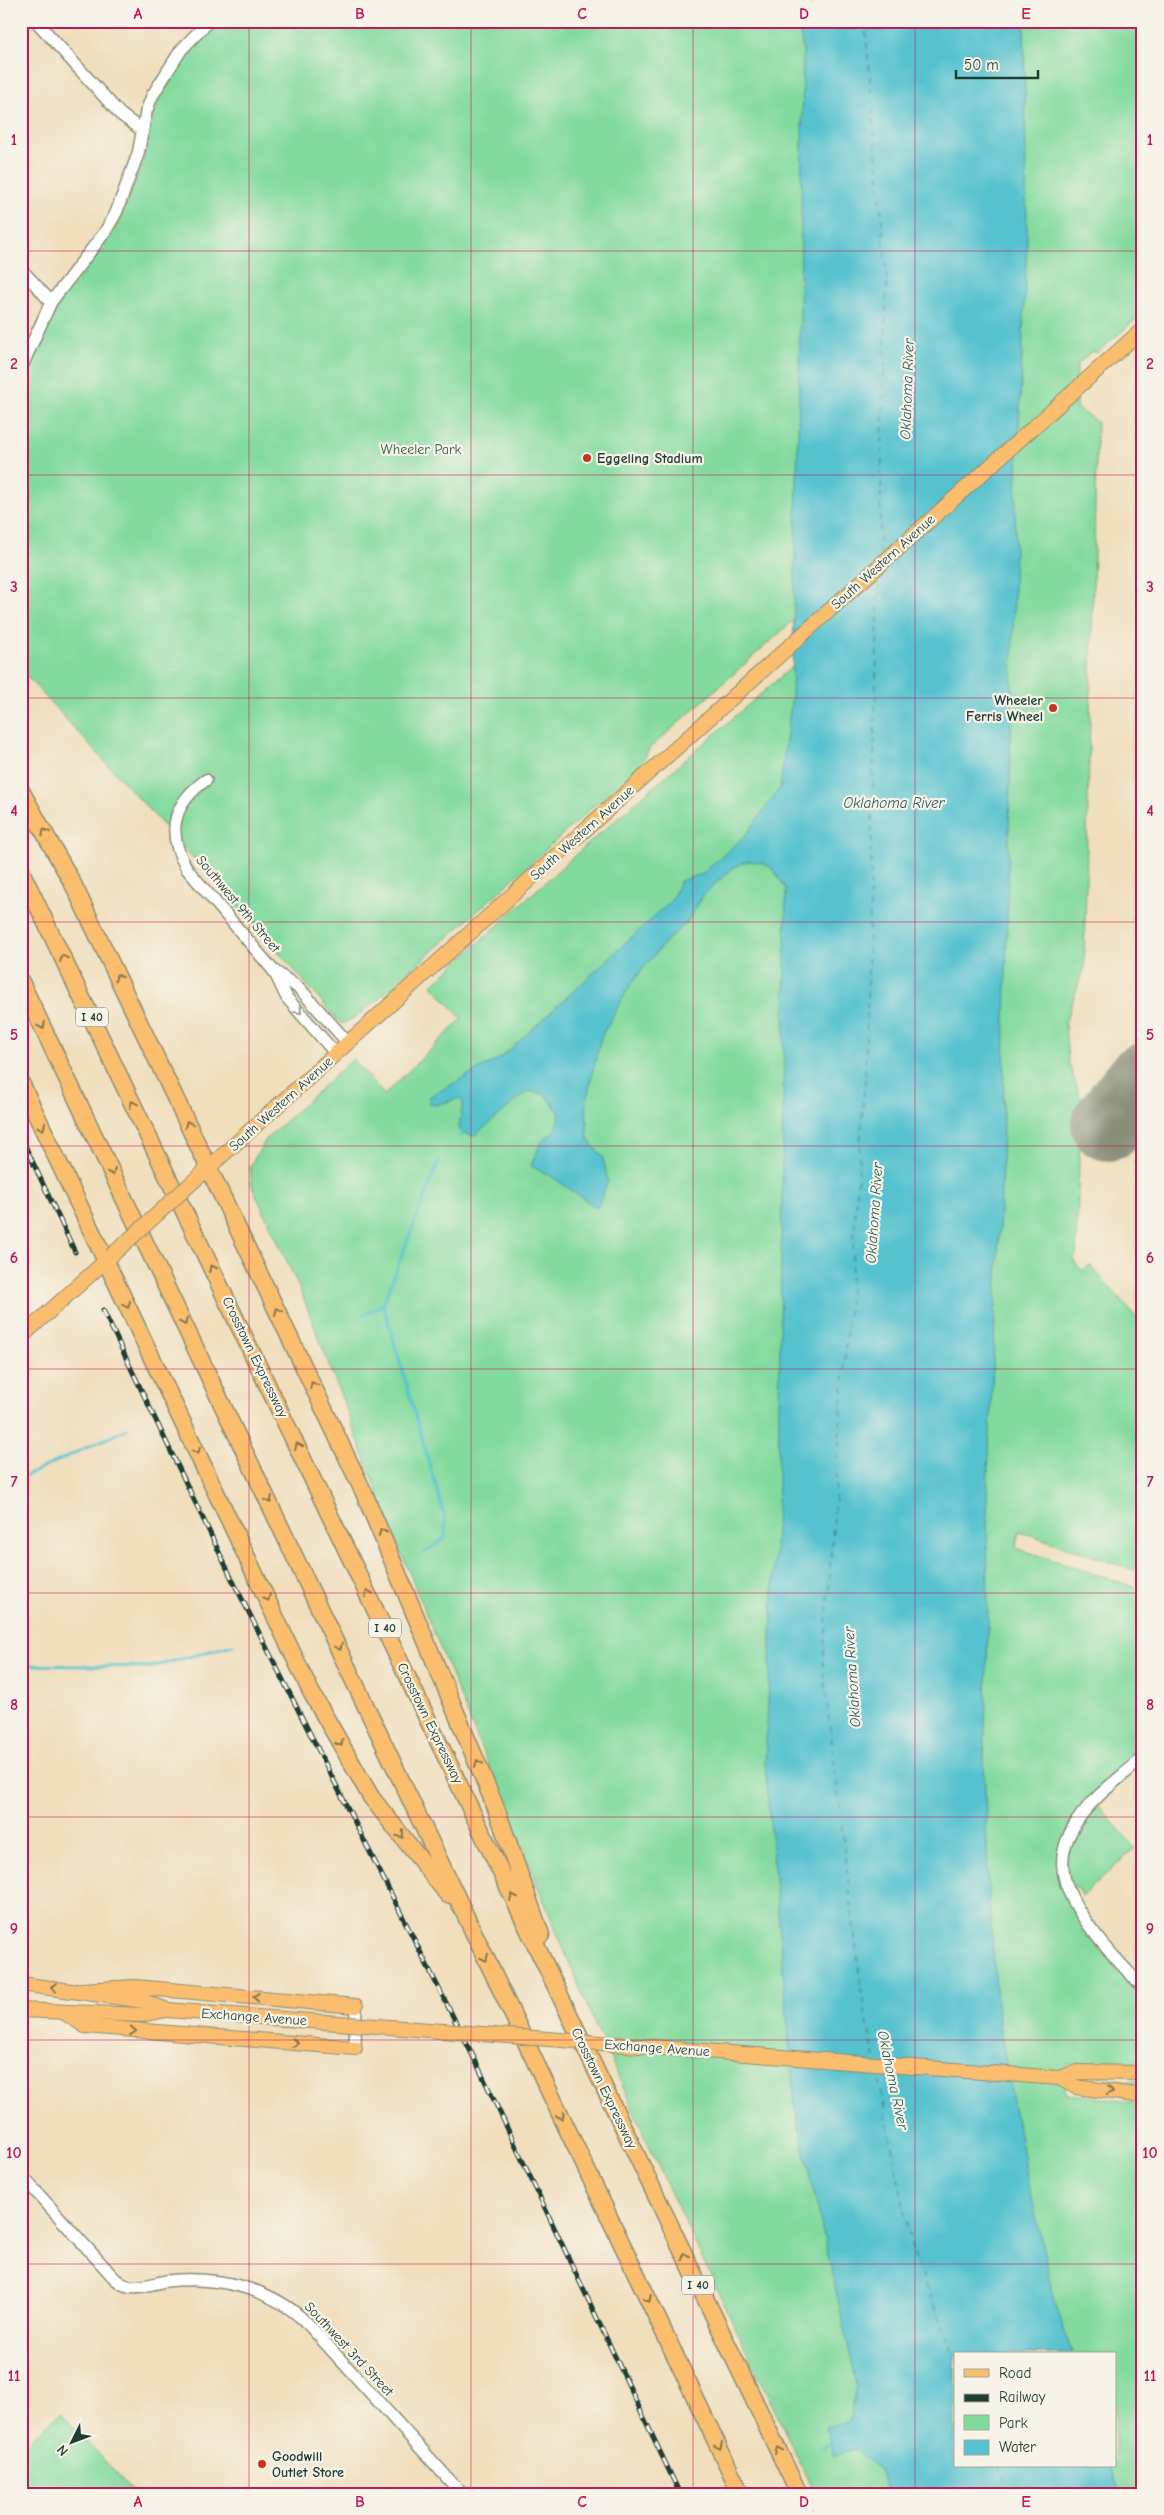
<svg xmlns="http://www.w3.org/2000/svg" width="1164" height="2515" viewBox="0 0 1164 2515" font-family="'Comic Neue',sans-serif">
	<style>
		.green { fill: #82da9e; stroke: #508c69; fill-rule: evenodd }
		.water { fill: #56c2cf; stroke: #3a8082 }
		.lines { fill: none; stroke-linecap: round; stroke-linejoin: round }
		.stream { stroke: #56c2cf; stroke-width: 3 }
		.ferry { stroke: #2d5e5b; stroke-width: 1; stroke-dasharray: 6 5; stroke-linecap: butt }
		.runway { stroke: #888e78; stroke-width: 74 }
		.minor-casing { stroke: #888e78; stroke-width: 14 }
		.major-casing { stroke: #888e78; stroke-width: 16 }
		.highway-casing { stroke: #888e78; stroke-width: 19 }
		.minor { stroke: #fff; stroke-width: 11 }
		.major { stroke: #fbbe6e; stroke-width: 14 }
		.highway { stroke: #fbbe6e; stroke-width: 16 }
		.rail-casing { stroke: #1f3d34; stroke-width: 5 }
		.rail { stroke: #f7f3e8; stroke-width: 3; stroke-dasharray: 9; stroke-linecap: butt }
		.major-bridge-casing { stroke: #888e78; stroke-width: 16; stroke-linecap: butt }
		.major-bridge { stroke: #fbbe6e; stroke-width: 14 }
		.oneway { stroke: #82774e }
		.oneway2 { stroke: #8f9e9a }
		.grid { fill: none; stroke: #c2185b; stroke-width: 1; stroke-opacity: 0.55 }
		.poi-dot { fill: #c8321e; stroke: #f7f3e8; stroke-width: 2 }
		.labels { text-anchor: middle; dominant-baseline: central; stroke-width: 4.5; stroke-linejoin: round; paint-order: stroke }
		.shield { fill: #f7f3e8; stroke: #60746a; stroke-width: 1 }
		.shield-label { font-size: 12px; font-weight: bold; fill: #1f3d34 }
		.park-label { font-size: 14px; fill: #335c49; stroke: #f7f3e8 }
		.poi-label { font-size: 14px; font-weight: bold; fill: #1f3d34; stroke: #f7f3e8; text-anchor: start }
		.street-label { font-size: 14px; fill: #1f3d34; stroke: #f7f3e8 }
		.water-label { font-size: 15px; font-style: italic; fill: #2d5e5b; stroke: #f7f3e8 }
		.neatline { fill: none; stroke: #c2185b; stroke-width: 2 }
		.grid-label { font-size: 16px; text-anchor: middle; font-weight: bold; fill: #c2185b }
	</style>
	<rect width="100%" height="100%" fill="#f7f3e8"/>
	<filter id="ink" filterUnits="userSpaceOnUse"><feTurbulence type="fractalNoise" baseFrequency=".02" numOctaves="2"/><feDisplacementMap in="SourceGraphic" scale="10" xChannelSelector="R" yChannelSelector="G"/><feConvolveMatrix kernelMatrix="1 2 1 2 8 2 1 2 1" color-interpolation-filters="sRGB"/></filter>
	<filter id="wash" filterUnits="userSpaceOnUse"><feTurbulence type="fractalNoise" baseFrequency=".0096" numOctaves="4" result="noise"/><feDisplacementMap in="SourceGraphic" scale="20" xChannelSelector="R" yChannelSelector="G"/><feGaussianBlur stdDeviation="1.12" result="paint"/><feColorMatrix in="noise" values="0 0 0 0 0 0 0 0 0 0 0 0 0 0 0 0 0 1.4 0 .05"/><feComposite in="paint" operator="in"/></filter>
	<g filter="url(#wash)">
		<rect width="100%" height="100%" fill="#f0debc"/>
		<g class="green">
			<path d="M 219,21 L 1143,21 L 1143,313 L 1097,353 L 1092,351 L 1077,365 L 1076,408 L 1097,422 L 1084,967 L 1065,1024 L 1068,1060 L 1081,1101 L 1076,1255 L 1073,1260 L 1082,1271 L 1090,1265 L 1143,1325 L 1143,1573 L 1019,1531 L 1016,1548 L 1143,1590 L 1143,1751 L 1091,1797 L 1135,1848 L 1082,1896 L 1078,1888 L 1060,1885 C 1078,1927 1113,1962 1143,1996 L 1143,2066 L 1067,2064 L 1065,2093 L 1143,2104 L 1143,2494 L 815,2494 L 660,2170 L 587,2006 L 400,1550 L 302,1294 L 252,1186 L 250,1166 L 267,1138 L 353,1059 L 384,1095 L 462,1019 L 432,985 L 573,857 L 793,666 L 794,620 L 649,749 L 642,763 C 567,830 494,897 419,963 C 400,979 363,1017 341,1024 L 263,934 L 21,670 L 21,384 L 53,311 L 110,237 L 120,220 L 143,161 L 153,112 L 163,92 L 179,64 ZM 955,2354 L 1115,2354 L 1115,2466 L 955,2466 Z"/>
			<polygon points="1106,2080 1143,2081 1143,2088 1106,2083"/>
			<polygon points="61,2413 135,2494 21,2494 21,2448"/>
		</g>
		<polygon class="water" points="799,21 1024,21 1027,242 1016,494 1002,1168 987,1494 988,1630 984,1762 989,1904 999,2024 1025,2167 1056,2305 1072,2354 955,2354 955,2466 1109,2466 1121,2494 889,2494 879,2470 856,2450 834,2455 825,2427 850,2421 857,2385 795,2107 765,1765 778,1485 786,889 773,869 763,863 748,861 734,867 704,894 687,922 664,943 631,984 601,1037 586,1102 588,1139 603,1158 608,1181 597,1208 551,1176 531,1166 540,1144 555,1130 560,1113 545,1094 528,1091 474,1136 462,1133 459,1127 463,1102 460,1098 436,1105 429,1104 429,1097 502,1057 671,901 680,881 702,874 745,836 780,788 792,695 799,392 803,54"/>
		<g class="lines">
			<g class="stream">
				<polyline points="460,1136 464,1130"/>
				<polyline points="383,1304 445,1518 445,1538 424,1553"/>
				<polyline points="363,1315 383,1304 439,1160"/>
				<polyline points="21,1478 127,1429"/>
				<polyline points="21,1665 151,1667 233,1645"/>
				<polyline points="822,2447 833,2441"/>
			</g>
			<g class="ferry">
				<polyline points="865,21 887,279 879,556"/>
				<polyline points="875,2059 862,1996 823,1668 865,1078 879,575"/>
				<polyline points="877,2070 912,2249 955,2357"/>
				<polyline points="999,2466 1010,2494"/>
			</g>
			<polyline class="runway" points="1108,1124 1143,1080"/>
		</g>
	</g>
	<g filter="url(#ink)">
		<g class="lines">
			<defs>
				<g id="minor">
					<polyline points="36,21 120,114 143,131"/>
					<polyline points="21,269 51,302"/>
					<polyline points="21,368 51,302 105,232 116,213 138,154 146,112 152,96 181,50 209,21"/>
					<path d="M 206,780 C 172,804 166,833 187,869 L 273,970 L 300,989 L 348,1043"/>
					<polyline points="274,971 287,998 336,1054"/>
					<path d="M 1143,1758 C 1121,1777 1093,1797 1077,1821 C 1068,1835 1061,1852 1063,1868 C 1065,1907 1116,1960 1143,1987"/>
					<polyline points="355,2048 356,2006"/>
					<path d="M 21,2175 L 107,2270 C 113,2277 119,2284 128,2286 C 140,2289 154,2283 166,2281 C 217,2276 271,2287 308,2324 L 462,2494"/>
				</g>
				<g id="major">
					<polyline points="196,1179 1143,329"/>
					<polyline points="21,1337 111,1256"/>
					<polyline points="21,1984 144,2001 167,2010"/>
					<polyline points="80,1990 135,1987 356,2006"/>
					<polyline points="21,2010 142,2015 166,2010"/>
					<polyline points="63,2012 85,2026 355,2048"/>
					<polyline points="1059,2078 1076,2087 1143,2096"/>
					<polyline points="1059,2078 1077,2072 1143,2073"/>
				</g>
				<g id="highway">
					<polyline points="21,791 73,884 364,1493 496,1808 541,1935"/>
					<polyline points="21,871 799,2494"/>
					<polyline points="21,982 741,2494"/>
					<polyline points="21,1083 311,1692 371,1797 448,1895"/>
				</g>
			</defs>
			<use href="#minor" class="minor-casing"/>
			<use href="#major" class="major-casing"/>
			<use href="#highway" class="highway-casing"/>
			<use href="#minor" class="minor"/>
			<use href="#major" class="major"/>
			<use href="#highway" class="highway"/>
			<defs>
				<g id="rail">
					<polyline points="21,1137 75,1252"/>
					<polyline points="103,1310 232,1579 476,2062 680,2494"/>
				</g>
			</defs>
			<use href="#rail" class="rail-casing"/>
			<use href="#rail" class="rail"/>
			<defs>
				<g id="major-bridge">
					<polyline points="111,1256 196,1179"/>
					<polyline points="167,2010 1059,2078"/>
				</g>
			</defs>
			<use href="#major-bridge" class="major-bridge-casing"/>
			<use href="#major-bridge" class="major-bridge"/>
		</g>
		<defs><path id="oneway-chevron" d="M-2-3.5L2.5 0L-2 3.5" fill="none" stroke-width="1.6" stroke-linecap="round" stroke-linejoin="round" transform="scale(1.25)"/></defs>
		<g class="oneway">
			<use href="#oneway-chevron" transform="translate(45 832) rotate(-118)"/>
			<use href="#oneway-chevron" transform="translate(63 958) rotate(-116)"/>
			<use href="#oneway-chevron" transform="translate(118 977) rotate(-116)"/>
			<use href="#oneway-chevron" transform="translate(42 1026) rotate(64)"/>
			<use href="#oneway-chevron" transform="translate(133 1104) rotate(-115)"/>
			<use href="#oneway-chevron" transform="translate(188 1124) rotate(-115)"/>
			<use href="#oneway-chevron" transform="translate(42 1127) rotate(65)"/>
			<use href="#oneway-chevron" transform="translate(112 1172) rotate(64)"/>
			<use href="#oneway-chevron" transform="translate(212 1268) rotate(-117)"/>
			<use href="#oneway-chevron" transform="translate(127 1305) rotate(65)"/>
			<use href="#oneway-chevron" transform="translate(278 1311) rotate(-116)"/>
			<use href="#oneway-chevron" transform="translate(184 1322) rotate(64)"/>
			<use href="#oneway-chevron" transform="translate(313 1385) rotate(-115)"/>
			<use href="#oneway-chevron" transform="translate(298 1446) rotate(-116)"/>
			<use href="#oneway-chevron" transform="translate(197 1451) rotate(65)"/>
			<use href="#oneway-chevron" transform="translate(269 1500) rotate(64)"/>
			<use href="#oneway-chevron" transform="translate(382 1532) rotate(-114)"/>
			<use href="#oneway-chevron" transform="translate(368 1593) rotate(-116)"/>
			<use href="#oneway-chevron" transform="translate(267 1598) rotate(65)"/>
			<use href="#oneway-chevron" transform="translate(339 1647) rotate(64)"/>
			<use href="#oneway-chevron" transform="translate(340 1743) rotate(60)"/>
			<use href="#oneway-chevron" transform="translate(478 1763) rotate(-112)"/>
			<use href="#oneway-chevron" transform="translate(401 1835) rotate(52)"/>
			<use href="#oneway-chevron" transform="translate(513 1897) rotate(-115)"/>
			<use href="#oneway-chevron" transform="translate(485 1958) rotate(64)"/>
			<use href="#oneway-chevron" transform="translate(54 1987) rotate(-174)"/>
			<use href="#oneway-chevron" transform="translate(256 1997) rotate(-175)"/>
			<use href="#oneway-chevron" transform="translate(133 2031) rotate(5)"/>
			<use href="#oneway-chevron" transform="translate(295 2043) rotate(4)"/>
			<use href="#oneway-chevron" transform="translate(1110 2091) rotate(8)"/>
			<use href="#oneway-chevron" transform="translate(561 2116) rotate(65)"/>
			<use href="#oneway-chevron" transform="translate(685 2256) rotate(-116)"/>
			<use href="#oneway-chevron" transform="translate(648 2299) rotate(64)"/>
			<use href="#oneway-chevron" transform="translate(719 2446) rotate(64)"/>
			<use href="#oneway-chevron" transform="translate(778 2450) rotate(-115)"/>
		</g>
		<use class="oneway2" href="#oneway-chevron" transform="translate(299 1011) rotate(48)"/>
	</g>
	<path class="grid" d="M 249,21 L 249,2494M 471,21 L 471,2494M 693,21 L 693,2494M 915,21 L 915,2494M 21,251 L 1143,251M 21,475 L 1143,475M 21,698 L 1143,698M 21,922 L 1143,922M 21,1146 L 1143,1146M 21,1369 L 1143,1369M 21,1593 L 1143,1593M 21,1817 L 1143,1817M 21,2040 L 1143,2040M 21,2264 L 1143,2264"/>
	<g class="poi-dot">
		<circle cx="587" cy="458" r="5"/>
		<circle cx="1053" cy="708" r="5"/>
		<circle cx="262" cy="2464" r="5"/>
	</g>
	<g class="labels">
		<g class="shield">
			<rect x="76" y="1007.5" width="32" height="19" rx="4"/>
			<rect x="369" y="1618.5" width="32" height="19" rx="4"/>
			<rect x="682" y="2275.5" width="32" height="19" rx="4"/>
		</g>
		<g class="shield-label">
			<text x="92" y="1017">I 40</text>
			<text x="385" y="1628">I 40</text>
			<text x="698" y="2285">I 40</text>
		</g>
		<g class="park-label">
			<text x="421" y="449">Wheeler Park</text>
		</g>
		<g class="poi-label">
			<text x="597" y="458">Eggeling Stadium</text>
			<text x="1043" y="700" text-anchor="end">Wheeler<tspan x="1043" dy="16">Ferris Wheel</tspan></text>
			<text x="272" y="2456">Goodwill<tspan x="272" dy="16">Outlet Store</tspan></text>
		</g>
		<g class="street-label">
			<text transform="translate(883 562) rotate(-42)">South Western Avenue</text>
			<text transform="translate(582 833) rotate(-42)">South Western Avenue</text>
			<text transform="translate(238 904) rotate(50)">Southwest 9th Street</text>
			<text transform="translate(281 1104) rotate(-42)">South Western Avenue</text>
			<text transform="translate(255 1357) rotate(64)">Crosstown Expressway</text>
			<text transform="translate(430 1723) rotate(64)">Crosstown Expressway</text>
			<text transform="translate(254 2017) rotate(4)">Exchange Avenue</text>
			<text transform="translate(657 2048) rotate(4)">Exchange Avenue</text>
			<text transform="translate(604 2088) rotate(64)">Crosstown Expressway</text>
			<text transform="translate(349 2349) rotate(47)">Southwest 3rd Street</text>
		</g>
		<g class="water-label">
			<text transform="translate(907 389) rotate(-88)">Oklahoma River</text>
			<text x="894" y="803">Oklahoma River</text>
			<text transform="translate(874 1213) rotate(-86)">Oklahoma River</text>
			<text transform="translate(852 1677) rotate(-94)">Oklahoma River</text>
			<text transform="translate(893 2080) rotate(78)">Oklahoma River</text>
		</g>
	</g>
	<rect width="1164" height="2515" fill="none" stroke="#f7f3e8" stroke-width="55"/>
	<rect x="954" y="2352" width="162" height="115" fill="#f7f3e8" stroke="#a1aaa0"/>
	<rect x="964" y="2369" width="25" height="8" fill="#fbbe6e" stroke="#a1aaa0"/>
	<text x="999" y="2378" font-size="15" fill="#1f3d34">Road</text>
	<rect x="964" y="2394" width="25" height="8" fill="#1f3d34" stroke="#a1aaa0"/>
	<text x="999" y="2402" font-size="15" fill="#1f3d34">Railway</text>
	<rect x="964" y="2415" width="25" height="15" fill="#82da9e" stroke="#a1aaa0"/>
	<text x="999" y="2428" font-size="15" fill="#1f3d34">Park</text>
	<rect x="964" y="2440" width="25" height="15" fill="#56c2cf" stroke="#a1aaa0"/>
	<text x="999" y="2452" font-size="15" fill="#1f3d34">Water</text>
	<g transform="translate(72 2442) rotate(228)" stroke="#f7f3e8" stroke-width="4" paint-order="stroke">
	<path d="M0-4L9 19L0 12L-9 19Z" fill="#1f3d34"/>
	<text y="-8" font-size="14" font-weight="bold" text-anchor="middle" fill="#1f3d34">N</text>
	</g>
	<path d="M956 70v8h82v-8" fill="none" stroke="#1f3d34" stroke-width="2.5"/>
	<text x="964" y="70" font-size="15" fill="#1f3d34" stroke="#f7f3e8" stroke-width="4" paint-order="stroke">50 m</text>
	<rect x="28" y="28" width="1108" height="2460" class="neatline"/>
	<g class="grid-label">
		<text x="138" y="19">A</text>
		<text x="360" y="19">B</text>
		<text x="582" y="19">C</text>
		<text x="804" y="19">D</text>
		<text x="1026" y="19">E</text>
		<text x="14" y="145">1</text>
		<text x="1150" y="145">1</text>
		<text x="14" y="369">2</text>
		<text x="1150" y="369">2</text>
		<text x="14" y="592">3</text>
		<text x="1150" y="592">3</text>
		<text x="14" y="816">4</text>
		<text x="1150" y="816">4</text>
		<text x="14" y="1040">5</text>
		<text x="1150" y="1040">5</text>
		<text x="14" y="1263">6</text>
		<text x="1150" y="1263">6</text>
		<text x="14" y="1487">7</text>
		<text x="1150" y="1487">7</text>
		<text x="14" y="1710">8</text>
		<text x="1150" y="1710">8</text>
		<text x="14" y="1934">9</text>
		<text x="1150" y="1934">9</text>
		<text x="14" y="2158">10</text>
		<text x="1150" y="2158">10</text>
		<text x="14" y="2381">11</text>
		<text x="1150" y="2381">11</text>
		<text x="138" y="2507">A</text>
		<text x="360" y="2507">B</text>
		<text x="582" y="2507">C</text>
		<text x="804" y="2507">D</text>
		<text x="1026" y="2507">E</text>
	</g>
</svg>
